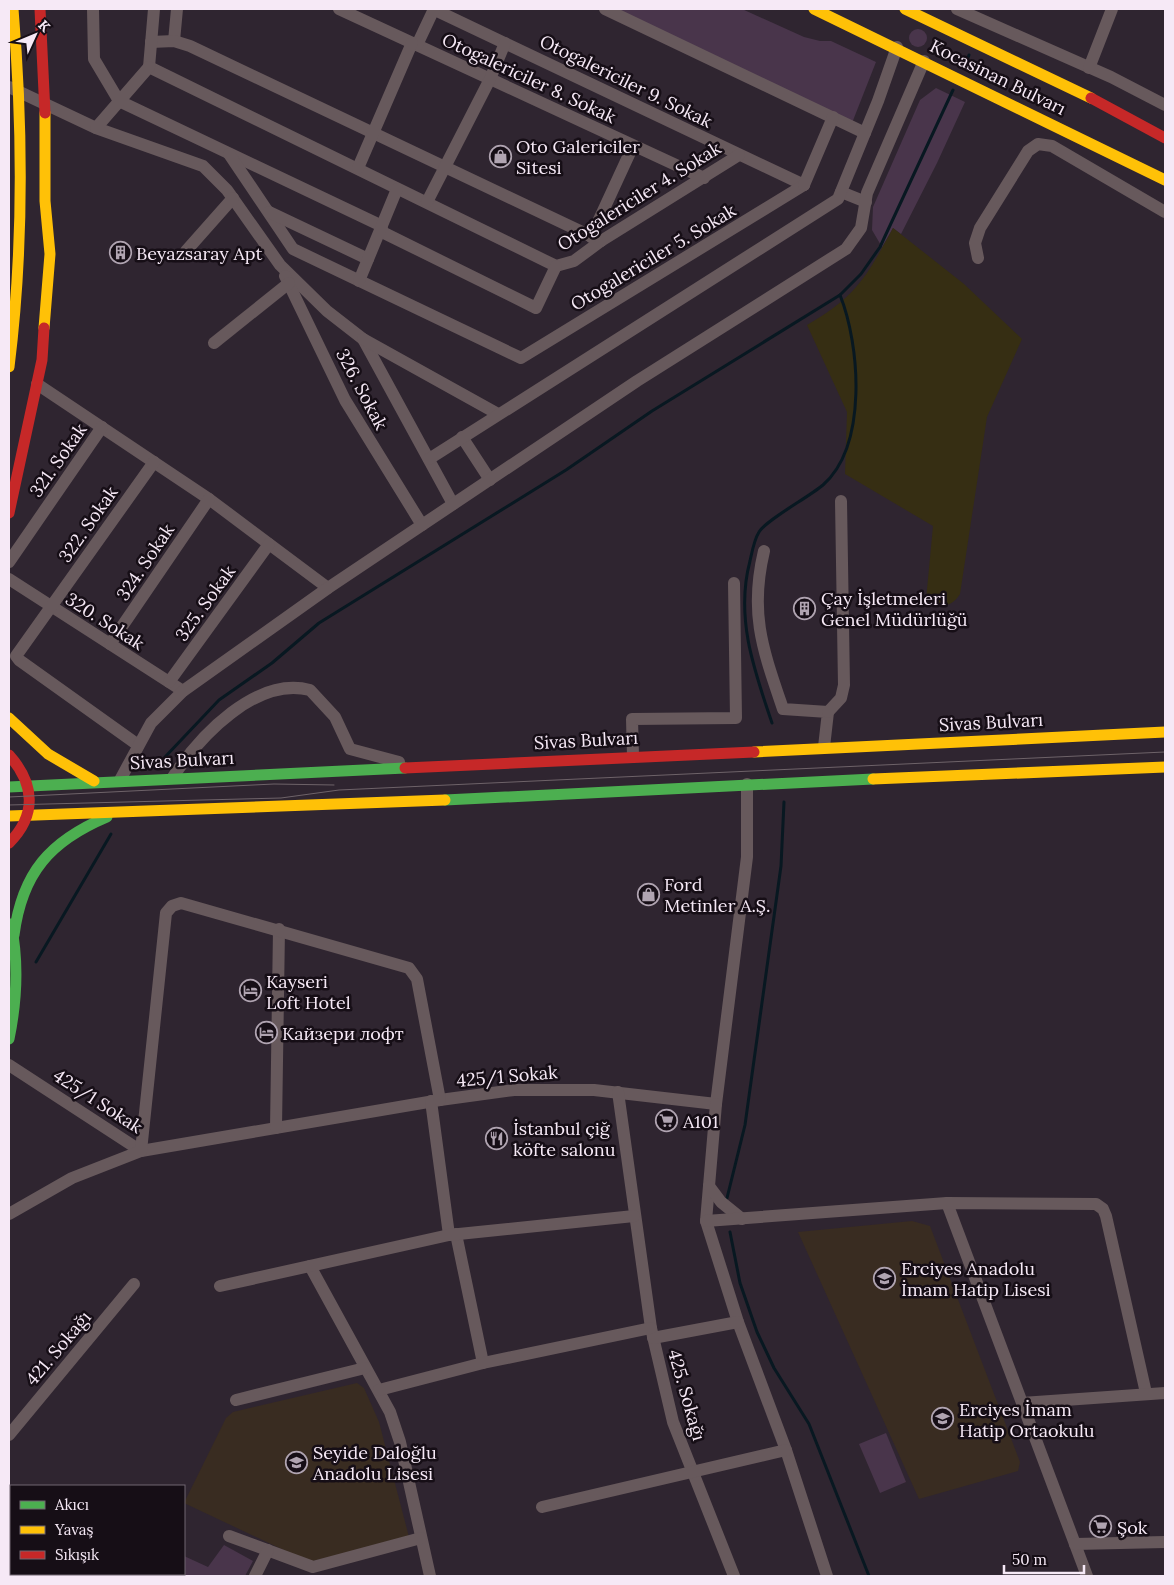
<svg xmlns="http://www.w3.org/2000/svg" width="1174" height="1585" viewBox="0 0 1174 1585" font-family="Lora,serif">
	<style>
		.education { fill: #392c21 }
		.green { fill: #49354b }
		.sand { fill: #362e13 }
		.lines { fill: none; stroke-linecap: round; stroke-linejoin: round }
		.stream { stroke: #081821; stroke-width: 3 }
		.street { stroke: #67595c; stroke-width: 12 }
		.fast { stroke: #4caf50; stroke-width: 11 }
		.slow { stroke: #ffc107; stroke-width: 11 }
		.jam { stroke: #c62828; stroke-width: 11 }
		.tram { stroke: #6e6369; stroke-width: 1 }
		.labels { text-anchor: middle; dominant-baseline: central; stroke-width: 5; stroke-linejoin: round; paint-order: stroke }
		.street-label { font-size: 18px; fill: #f6e9f6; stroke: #160e16 }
		.poi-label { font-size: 18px; fill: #f6e9f6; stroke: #160e16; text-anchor: start }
	</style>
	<rect width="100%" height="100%" fill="#2f2530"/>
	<g class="education">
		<polygon points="912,1221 930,1226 1020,1462 1018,1471 919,1499 798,1232"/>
		<polygon points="357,1383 364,1388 379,1422 409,1537 309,1562 184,1503 226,1418 233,1412"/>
	</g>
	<g class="green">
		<polygon points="604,9 742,9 804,37 820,41 831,41 876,62 852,123"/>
		<circle cx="918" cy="38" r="9"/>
		<polygon points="936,88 965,102 937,163 901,234 893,228 882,247 872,230 873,207 920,100"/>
		<polygon points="886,1433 906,1482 880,1493 859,1444"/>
		<polygon points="224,1545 253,1561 245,1576 158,1576 159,1574 184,1574 184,1556 208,1567"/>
	</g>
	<path class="sand" d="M 893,228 L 964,284 L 1022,339 L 987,417 L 960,594 C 952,607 938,610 926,600 L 933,526 L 845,474 L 847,412 L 807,325 C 856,297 867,276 893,228 Z"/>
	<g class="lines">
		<g class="stream">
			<polyline points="965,65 969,55"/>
			<path d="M 772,723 C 754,670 735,617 750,561 C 752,552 754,540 759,532 C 766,520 809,497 823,485 C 868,445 860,345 840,295"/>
			<polyline points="165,757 219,700 272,663 319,623 566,470 652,411 840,295 861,274 880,247 953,90"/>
			<polyline points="36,962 111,834"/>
			<polyline points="727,1198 745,1125 781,866 784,802"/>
			<polyline points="730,1232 740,1283 757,1332 774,1368 809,1424 869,1576"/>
		</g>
		<g class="street">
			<polyline points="93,9 94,59 119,101 382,226"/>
			<polyline points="339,9 704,178"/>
			<polyline points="433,9 804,185"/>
			<polyline points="605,9 865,133"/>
			<polyline points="957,9 1111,77 1165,105"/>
			<polyline points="174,41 177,9"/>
			<polyline points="151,42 174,41 190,46 601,241"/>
			<polyline points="417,45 434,9"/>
			<polyline points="149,67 556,266 574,261 601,241 739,155"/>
			<polyline points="149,67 154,9"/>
			<polyline points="1089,68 1112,9"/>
			<polyline points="9,87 96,128 203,166 227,190 280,265 327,311 363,339 453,504"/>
			<polyline points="96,128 149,67"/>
			<polyline points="229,154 293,249 521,358 804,185"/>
			<polyline points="358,168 412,43"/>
			<polyline points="804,185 833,117"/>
			<polyline points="841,192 866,202"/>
			<polyline points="427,202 490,79 505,43"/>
			<polyline points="269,212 368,259"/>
			<polyline points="380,231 536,308 556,266"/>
			<polyline points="591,237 633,146"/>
			<polyline points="186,251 233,198"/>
			<polyline points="978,258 975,243 980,228 1028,151 1038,144 1052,146 1165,212"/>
			<polyline points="285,276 345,400 422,525"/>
			<polyline points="359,281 397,189"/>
			<polyline points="363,339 498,414"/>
			<polyline points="214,343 289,283"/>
			<polyline points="37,384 209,499 328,588"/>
			<polyline points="462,437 490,480"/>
			<polyline points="429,459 838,199 878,101 897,47"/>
			<path d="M 764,551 C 749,614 763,650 783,709 L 828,712 L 824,747"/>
			<polyline points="9,562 102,427"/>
			<polyline points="9,579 183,691"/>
			<polyline points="110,644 209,499"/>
			<polyline points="169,682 269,544"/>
			<polyline points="828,712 841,698 844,685 841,501"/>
			<polyline points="138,745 19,660 16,656 154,462"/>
			<polyline points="633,756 632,719 736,718 734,583"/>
			<path d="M 173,777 C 200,736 256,676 310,690 L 335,717 L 350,749 L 399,762"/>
			<polyline points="120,780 151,723 183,691 328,588 637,381 846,249 861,228 867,193 924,61"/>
			<polyline points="9,1065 141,1151 440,1100 514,1090 594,1090 716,1104 747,857 747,784"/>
			<polyline points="618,1092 651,1328 673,1422 734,1576"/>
			<polyline points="431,1101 449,1235"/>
			<polyline points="716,1104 706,1221 738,1322 786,1450 827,1576"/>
			<polyline points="276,1128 279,929"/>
			<polyline points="709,1186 721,1202 742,1219"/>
			<polyline points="947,1203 1087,1576"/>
			<polyline points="9,1214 72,1178 141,1151 166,913 172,906 181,903 409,968 417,979 440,1100"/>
			<polyline points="706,1221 947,1203 1096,1204 1103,1209 1106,1216 1146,1393"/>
			<polyline points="456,1234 483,1363"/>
			<polyline points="310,1266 390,1412 400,1442 430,1576"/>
			<polyline points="220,1286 449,1235 634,1216"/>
			<polyline points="653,1338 738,1322"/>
			<polyline points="379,1390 483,1363 651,1328"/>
			<polyline points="236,1400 365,1368"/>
			<polyline points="1022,1403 1165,1393"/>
			<polyline points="9,1435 134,1284"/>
			<polyline points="542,1507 786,1450"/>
			<polyline points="229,1536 313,1567 421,1538"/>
			<polyline points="1075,1544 1165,1542"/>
			<polyline points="146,1576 147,1574"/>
			<polyline points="255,1576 268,1550"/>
		</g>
		<g class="fast">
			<polyline points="9,787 405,768"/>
			<polyline points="445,800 873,779"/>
			<path d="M 14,935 C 22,873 50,841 107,817"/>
			<path d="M 9,1039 C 17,1000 19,963 11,924"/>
		</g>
		<g class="slow">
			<polyline points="814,9 1165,180"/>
			<polyline points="905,9 1091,98"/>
			<polyline points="44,328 50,254 45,201 45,113"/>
			<path d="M 9,367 C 24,247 23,129 13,9"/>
			<polyline points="9,718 48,754 94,781"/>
			<polyline points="754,752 1165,732"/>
			<polyline points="873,779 1165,767"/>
			<polyline points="9,816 445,800"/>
		</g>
		<g class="jam">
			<polyline points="40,9 45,113"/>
			<polyline points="1091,98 1165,138"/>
			<polyline points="9,513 42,360 44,328"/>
			<path d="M 9,755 C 35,784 37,815 9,843"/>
			<polyline points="405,768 754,752"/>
		</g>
		<g class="tram">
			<polyline points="9,797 274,784 334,785"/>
			<polyline points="9,805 281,798 339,790 1165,752"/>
		</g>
	</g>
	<defs>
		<symbol id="shop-ring" viewBox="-11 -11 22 22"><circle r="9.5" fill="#160e16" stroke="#b0a4b1" stroke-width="1.5"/><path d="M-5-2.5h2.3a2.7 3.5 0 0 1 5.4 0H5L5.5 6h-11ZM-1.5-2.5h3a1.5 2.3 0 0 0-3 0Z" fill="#b0a4b1"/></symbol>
		<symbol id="building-ring" viewBox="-11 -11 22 22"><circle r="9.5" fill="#160e16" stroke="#b0a4b1" stroke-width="1.5"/><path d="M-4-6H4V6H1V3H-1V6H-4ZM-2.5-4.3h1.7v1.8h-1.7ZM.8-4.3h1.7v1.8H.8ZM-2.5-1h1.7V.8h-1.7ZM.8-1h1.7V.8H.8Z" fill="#b0a4b1"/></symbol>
		<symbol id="hotel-ring" viewBox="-11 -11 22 22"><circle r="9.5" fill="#160e16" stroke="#b0a4b1" stroke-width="1.5"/><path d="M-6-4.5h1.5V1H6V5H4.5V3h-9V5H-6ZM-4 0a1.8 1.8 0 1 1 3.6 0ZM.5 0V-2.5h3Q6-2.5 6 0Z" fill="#b0a4b1"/></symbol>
		<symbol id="supermarket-ring" viewBox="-11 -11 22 22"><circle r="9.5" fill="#160e16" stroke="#b0a4b1" stroke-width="1.5"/><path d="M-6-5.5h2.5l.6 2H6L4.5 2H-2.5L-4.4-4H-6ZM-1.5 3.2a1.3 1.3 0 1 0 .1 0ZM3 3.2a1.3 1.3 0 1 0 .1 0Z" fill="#b0a4b1"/></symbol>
		<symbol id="restaurant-ring" viewBox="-11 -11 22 22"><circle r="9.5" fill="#160e16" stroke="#b0a4b1" stroke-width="1.5"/><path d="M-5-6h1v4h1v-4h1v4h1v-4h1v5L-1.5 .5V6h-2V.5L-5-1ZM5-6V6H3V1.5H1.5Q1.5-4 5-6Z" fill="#b0a4b1"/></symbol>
		<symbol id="school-ring" viewBox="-11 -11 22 22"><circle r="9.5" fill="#160e16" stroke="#b0a4b1" stroke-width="1.5"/><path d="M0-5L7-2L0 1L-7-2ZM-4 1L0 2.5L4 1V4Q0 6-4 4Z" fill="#b0a4b1"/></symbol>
	</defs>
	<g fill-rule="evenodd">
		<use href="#shop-ring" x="488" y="144" width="25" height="25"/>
		<use href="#building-ring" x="108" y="240" width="25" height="25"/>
		<use href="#building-ring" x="792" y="596" width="25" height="25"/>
		<use href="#shop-ring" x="636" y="882" width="25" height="25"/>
		<use href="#hotel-ring" x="238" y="978" width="25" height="25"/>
		<use href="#hotel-ring" x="254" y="1020" width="25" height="25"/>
		<use href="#supermarket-ring" x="654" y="1108" width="25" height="25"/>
		<use href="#restaurant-ring" x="484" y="1126" width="25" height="25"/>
		<use href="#school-ring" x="872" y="1266" width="25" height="25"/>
		<use href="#school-ring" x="930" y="1406" width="25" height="25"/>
		<use href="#school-ring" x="284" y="1450" width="25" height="25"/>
		<use href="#supermarket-ring" x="1088" y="1514" width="25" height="25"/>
	</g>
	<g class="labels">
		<g class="street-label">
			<text transform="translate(998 77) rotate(26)">Kocasinan Bulvarı</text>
			<text transform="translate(529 78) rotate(25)">Otogalericiler 8. Sokak</text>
			<text transform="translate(626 81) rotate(26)">Otogalericiler 9. Sokak</text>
			<text transform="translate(639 196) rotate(-32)">Otogalericiler 4. Sokak</text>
			<text transform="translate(653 257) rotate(-31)">Otogalericiler 5. Sokak</text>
			<text transform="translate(362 389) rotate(62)">326. Sokak</text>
			<text transform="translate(58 460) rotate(-55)">321. Sokak</text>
			<text transform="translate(88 524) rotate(-55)">322. Sokak</text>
			<text transform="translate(145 562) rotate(-56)">324. Sokak</text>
			<text transform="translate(205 603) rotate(-54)">325. Sokak</text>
			<text transform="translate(105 621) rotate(33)">320. Sokak</text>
			<text transform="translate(991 722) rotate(-3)">Sivas Bulvarı</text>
			<text transform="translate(586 740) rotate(-3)">Sivas Bulvarı</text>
			<text transform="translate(182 760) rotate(-3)">Sivas Bulvarı</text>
			<text transform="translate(507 1076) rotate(-5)">425/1 Sokak</text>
			<text transform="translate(98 1101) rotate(33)">425/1 Sokak</text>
			<text transform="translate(58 1348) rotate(-50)">421. Sokağı</text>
			<text transform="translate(687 1395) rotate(74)">425. Sokağı</text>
		</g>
		<g class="poi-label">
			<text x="516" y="146">Oto Galericiler<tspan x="516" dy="21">Sitesi</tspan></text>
			<text x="136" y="253">Beyazsaray Apt</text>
			<text x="821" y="598">Çay İşletmeleri<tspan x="821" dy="21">Genel Müdürlüğü</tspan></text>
			<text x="664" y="884">Ford<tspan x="664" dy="21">Metinler A.Ş.</tspan></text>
			<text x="266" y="981">Kayseri<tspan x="266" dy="21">Loft Hotel</tspan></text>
			<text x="282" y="1033">Кайзери лофт</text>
			<text x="683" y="1121">A101</text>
			<text x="513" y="1128">İstanbul çiğ<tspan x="513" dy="21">köfte salonu</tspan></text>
			<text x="901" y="1268">Erciyes Anadolu<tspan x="901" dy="21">İmam Hatip Lisesi</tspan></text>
			<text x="959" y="1409">Erciyes İmam<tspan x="959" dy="21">Hatip Ortaokulu</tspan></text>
			<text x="313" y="1452">Seyide Daloğlu<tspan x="313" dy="21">Anadolu Lisesi</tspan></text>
			<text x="1117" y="1527">Şok</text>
		</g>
	</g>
	<rect width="1174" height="1585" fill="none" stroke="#f6e9f6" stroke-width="20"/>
	<rect x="10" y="1485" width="175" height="90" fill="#160e16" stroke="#706670"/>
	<rect x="20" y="1501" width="25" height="8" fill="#4caf50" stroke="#706670"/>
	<text x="55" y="1510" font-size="15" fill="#f6e9f6">Akıcı</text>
	<rect x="20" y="1526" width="25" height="8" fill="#ffc107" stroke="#706670"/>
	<text x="55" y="1535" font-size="15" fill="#f6e9f6">Yavaş</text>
	<rect x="20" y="1551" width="25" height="8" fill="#c62828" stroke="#706670"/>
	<text x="55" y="1560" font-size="15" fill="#f6e9f6">Sıkışık</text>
	<g transform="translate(35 35) rotate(46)" stroke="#160e16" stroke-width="4" paint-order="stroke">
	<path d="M0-4L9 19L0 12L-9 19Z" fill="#f6e9f6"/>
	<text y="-8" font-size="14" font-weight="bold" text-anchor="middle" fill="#f6e9f6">K</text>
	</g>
	<path d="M1004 1565v8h80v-8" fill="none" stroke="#f6e9f6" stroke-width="2.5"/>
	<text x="1012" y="1565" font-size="15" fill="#f6e9f6" stroke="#160e16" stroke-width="4" paint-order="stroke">50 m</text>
</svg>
